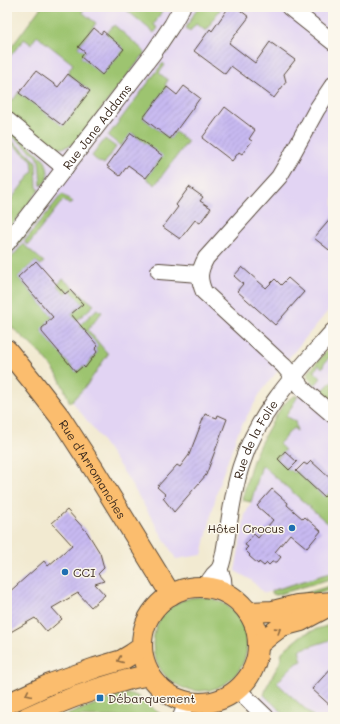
<svg xmlns="http://www.w3.org/2000/svg" width="340" height="724" viewBox="0 0 340 724" font-family="Mali,sans-serif">
	<style>
		.built { fill: #e2d4f3 }
		.green { fill: #9dc470; stroke: #6c7747 }
		.building { fill: url(#building-hatch) }
		.lines { fill: none; stroke-linecap: round; stroke-linejoin: round }
		.minor-casing { stroke: #564739; stroke-width: 18 }
		.major-casing { stroke: #564739; stroke-width: 22 }
		.minor { stroke: #fff; stroke-width: 16 }
		.major { stroke: #fbbd6e; stroke-width: 20 }
		.oneway { stroke: #916c42 }
		.poi-dot { fill: #1f6fb2; stroke: #fbf7ec; stroke-width: 1.5 }
		.labels { text-anchor: middle; dominant-baseline: central; stroke-width: 3; stroke-linejoin: round; paint-order: stroke }
		.street-label { font-size: 12px; fill: #3b2a1e; stroke: #fbf7ec }
		.poi-label { font-size: 12px; fill: #3b2a1e; stroke: #fbf7ec; text-anchor: start }
	</style>
	<defs>
		<pattern id="building-hatch" width="6" height="6" patternUnits="userSpaceOnUse"><rect width="6" height="6" fill="#c7b9f1"/><path d="M-1 1l2-2M0 6l6-6M5 7l2-2" fill="none" stroke="#ac9fce"/></pattern>
	</defs>
	<rect width="100%" height="100%" fill="#fbf7ec"/>
	<filter id="ink" filterUnits="userSpaceOnUse"><feTurbulence type="fractalNoise" baseFrequency=".025" numOctaves="2"/><feDisplacementMap in="SourceGraphic" scale="8" xChannelSelector="R" yChannelSelector="G"/><feConvolveMatrix kernelMatrix="1 2 1 2 8 2 1 2 1" color-interpolation-filters="sRGB"/></filter>
	<filter id="wash" filterUnits="userSpaceOnUse"><feTurbulence type="fractalNoise" baseFrequency=".012" numOctaves="4" result="noise"/><feDisplacementMap in="SourceGraphic" scale="16" xChannelSelector="R" yChannelSelector="G"/><feGaussianBlur stdDeviation="0.9" result="paint"/><feColorMatrix in="noise" values="0 0 0 0 0 0 0 0 0 0 0 0 0 0 0 0 0 1.4 0 .05"/><feComposite in="paint" operator="in"/></filter>
	<g filter="url(#wash)">
		<rect width="100%" height="100%" fill="#f2ead1"/>
		<g class="built">
			<polygon points="41,7 333,7 333,305 262,390 238,432 218,487 202,555 176,559 127,477 98,435 72,401 52,367 7,316 7,53"/>
			<polygon points="333,346 333,572 266,593 263,592 251,580 235,571 245,515 251,502 261,464 282,425 298,396 311,381 309,376"/>
			<polygon points="333,636 333,717 243,717 264,695 267,686 280,662 282,652"/>
		</g>
		<g class="green">
			<polygon points="41,7 86,7 82,12 96,23 78,47 82,50 84,48 87,50 81,57 102,74 124,49 106,34 114,25 142,49 145,53 74,144 62,148 55,148 44,144 7,111 7,96 13,100 19,92 63,126 90,91 68,74 70,71 69,70 73,64 37,36 31,44 24,39 7,60 7,53"/>
			<polygon points="123,7 140,7 143,10 146,7 164,7 154,25 158,28 154,33"/>
			<polygon points="198,7 222,7 211,22 211,23 206,31 196,24 190,31 186,28 187,26"/>
			<polygon points="175,34 179,34 166,54 165,49"/>
			<polygon points="163,63 165,65 159,73 168,80 165,85 167,87 143,118 170,139 175,132 188,141 155,185 146,178 162,156 132,133 121,146 108,136"/>
			<path d="M 7,126 L 44,159 C 47,165 50,175 46,181 C 45,183 43,184 41,186 L 39,161 L 37,156 L 7,132 Z"/>
			<polygon points="7,137 34,159 36,162 37,187 39,190 7,232 7,199 10,201 33,171 32,160 7,140"/>
			<polygon points="105,139 116,147 104,164 101,162 100,163 92,156"/>
			<polygon points="62,194 73,202 70,205 63,200 28,245 24,242"/>
			<polygon points="49,197 53,200 7,259 7,250"/>
			<path d="M 23,244 L 44,262 L 40,265 L 36,261 L 33,264 L 32,264 L 18,277 L 53,317 L 46,323 L 47,324 L 41,330 L 76,372 L 83,366 L 85,368 L 97,352 L 95,349 L 98,346 L 80,325 L 97,309 L 102,312 L 88,330 L 108,354 L 87,385 L 70,403 C 65,390 60,378 52,367 C 39,350 22,337 7,323 L 7,263 Z"/>
			<polygon points="63,279 94,305 76,321 71,315 82,304 70,290 65,294 57,285"/>
			<polygon points="333,343 333,353 323,365 324,366 322,368 319,365 314,371 321,378 315,385 308,378 308,373"/>
			<polygon points="332,381 333,381 333,401 322,391"/>
			<path d="M 294,396 L 298,396 L 286,416 L 295,421 L 297,431 L 293,428 L 279,444 L 285,450 L 277,459 L 289,470 L 290,469 L 294,473 L 296,471 L 324,497 L 328,493 L 333,498 L 333,528 L 262,465 L 251,502 L 242,500 C 246,485 249,470 255,455 C 261,441 269,427 277,414 C 282,407 286,400 294,396 Z"/>
			<polygon points="333,572 333,578 276,595 273,594 271,591"/>
			<polygon points="333,585 333,589 288,603 287,599"/>
			<circle cx="200" cy="644" r="47"/>
			<path d="M 333,624 L 333,639 L 299,650 L 302,661 C 291,665 285,674 277,683 L 314,717 L 287,717 L 264,695 L 267,686 L 280,662 L 282,652 L 285,649 L 302,635 L 317,629 Z"/>
			<polygon points="131,694 137,696 156,711 166,717 61,717 120,695"/>
		</g>
		<g id="blocks">
			<g class="building">
				<polygon points="229,7 236,7 249,17 229,43 255,63 270,42 295,60 284,74 286,82 274,98 231,66 225,74 194,51 210,29 212,31"/>
				<polygon points="94,28 101,34 103,31 124,49 102,75 81,57 85,52 78,47"/>
				<polygon points="36,71 58,87 68,74 90,91 63,126 19,93"/>
				<polygon points="184,86 200,98 170,139 143,118 167,87 177,95"/>
				<polygon points="225,107 255,130 249,139 252,141 242,154 239,152 232,161 202,138"/>
				<polygon points="131,133 163,156 146,178 128,165 120,176 107,166"/>
				<polygon points="189,187 203,197 200,201 211,208 200,223 195,220 180,239 163,227 178,207 176,205"/>
				<polygon points="333,216 333,253 314,238"/>
				<polygon points="36,261 65,294 70,290 83,304 71,314 98,346 95,349 97,352 85,368 83,366 76,372 42,332 42,328 47,324 46,323 53,317 18,277 32,264 33,264"/>
				<polygon points="242,267 266,288 275,279 281,285 288,278 304,292 275,325 237,291 243,284 234,276"/>
				<polygon points="205,414 217,418 218,415 227,419 206,475 174,512 163,498 166,495 157,487 177,465 180,467 189,455"/>
				<polygon points="285,451 297,462 289,470 278,459"/>
				<polygon points="311,461 333,481 333,498 328,493 324,497 296,471 304,463 307,465"/>
				<polygon points="272,489 288,503 287,505 303,519 305,517 321,531 307,548 290,534 275,552 281,557 277,562 272,562 269,565 267,563 264,566 259,562 258,564 249,556 250,555 245,550 248,547 245,545 254,534 258,538 273,520 257,506"/>
				<polygon points="67,510 87,532 100,553 104,568 98,574 104,581 95,584 105,595 91,607 78,593 52,608 62,619 47,632 35,618 7,634 7,594 44,561 48,566 72,545 52,523"/>
				<polygon points="333,666 333,708 312,689"/>
			</g>
		</g>
	</g>
	<g filter="url(#ink)">
		<use href="#blocks" fill-opacity="0" stroke="#564739" stroke-width="1"/>
		<g class="lines">
			<defs>
				<g id="minor">
					<polyline points="289,7 333,42"/>
					<path d="M 333,85 L 317,109 L 289,160 L 279,177 L 206,258 C 199,271 198,278 204,292 L 284,366 L 305,391 L 333,415"/>
					<polyline points="7,120 65,168"/>
					<path id="s1" d="M 7,243 L 154,52 L 172,25 L 182,7"/>
					<polyline points="159,271 199,274"/>
					<polyline points="219,569 223,579 224,592"/>
					<path id="s2" d="M 206,587 C 208,584 209,580 212,577 C 214,573 218,572 220,568 C 224,558 225,546 227,535 C 231,512 234,485 242,463 C 259,411 298,371 333,331"/>
					<polyline points="238,690 266,717"/>
					<polyline points="181,717 187,702"/>
				</g>
				<g id="major">
					<path id="s3" d="M 7,350 L 33,382 L 60,417 L 93,468 L 171,595"/>
					<circle cx="200" cy="645" r="58"/>
					<polyline points="248,612 273,611 297,605 333,602"/>
					<polyline points="258,645 270,635 282,626 301,621 329,606"/>
					<polyline points="7,704 50,684 95,668 122,660 132,654 142,647"/>
					<path d="M 27,717 C 57,703 88,691 120,682 C 131,679 140,675 151,676"/>
				</g>
			</defs>
			<use href="#minor" class="minor-casing"/>
			<use href="#major" class="major-casing"/>
			<use href="#minor" class="minor"/>
			<use href="#major" class="major"/>
		</g>
		<defs><path id="oneway-chevron" d="M-2-3.5L2.5 0L-2 3.5" fill="none" stroke-width="1.6" stroke-linecap="round" stroke-linejoin="round"/></defs>
		<g class="oneway">
			<use href="#oneway-chevron" transform="translate(278 630) rotate(-32)"/>
			<use href="#oneway-chevron" transform="translate(120 660) rotate(157)"/>
			<use href="#oneway-chevron" transform="translate(28 694) rotate(155)"/>
		</g>
	</g>
	<g class="poi-dot">
		<circle cx="292" cy="528" r="4"/>
		<circle cx="65" cy="572" r="4"/>
		<rect x="96" y="694" width="8" height="8" rx="2"/>
	</g>
	<g class="labels">
		<g class="street-label">
			<text stroke="none"><textPath href="#s1" startOffset="147">Rue Jane Addams</textPath></text>
			<text stroke="none"><textPath href="#s2" startOffset="158">Rue de la Folie</textPath></text>
			<text stroke="none"><textPath href="#s3" startOffset="147">Rue d'Arromanches</textPath></text>
		</g>
		<g class="poi-label">
			<text x="284" y="528" text-anchor="end">Hôtel Crocus</text>
			<text x="73" y="572">CCI</text>
			<text x="108" y="698">Débarquement</text>
		</g>
	</g>
	<rect width="340" height="724" fill="none" stroke="#fbf7ec" stroke-width="24"/>
</svg>
